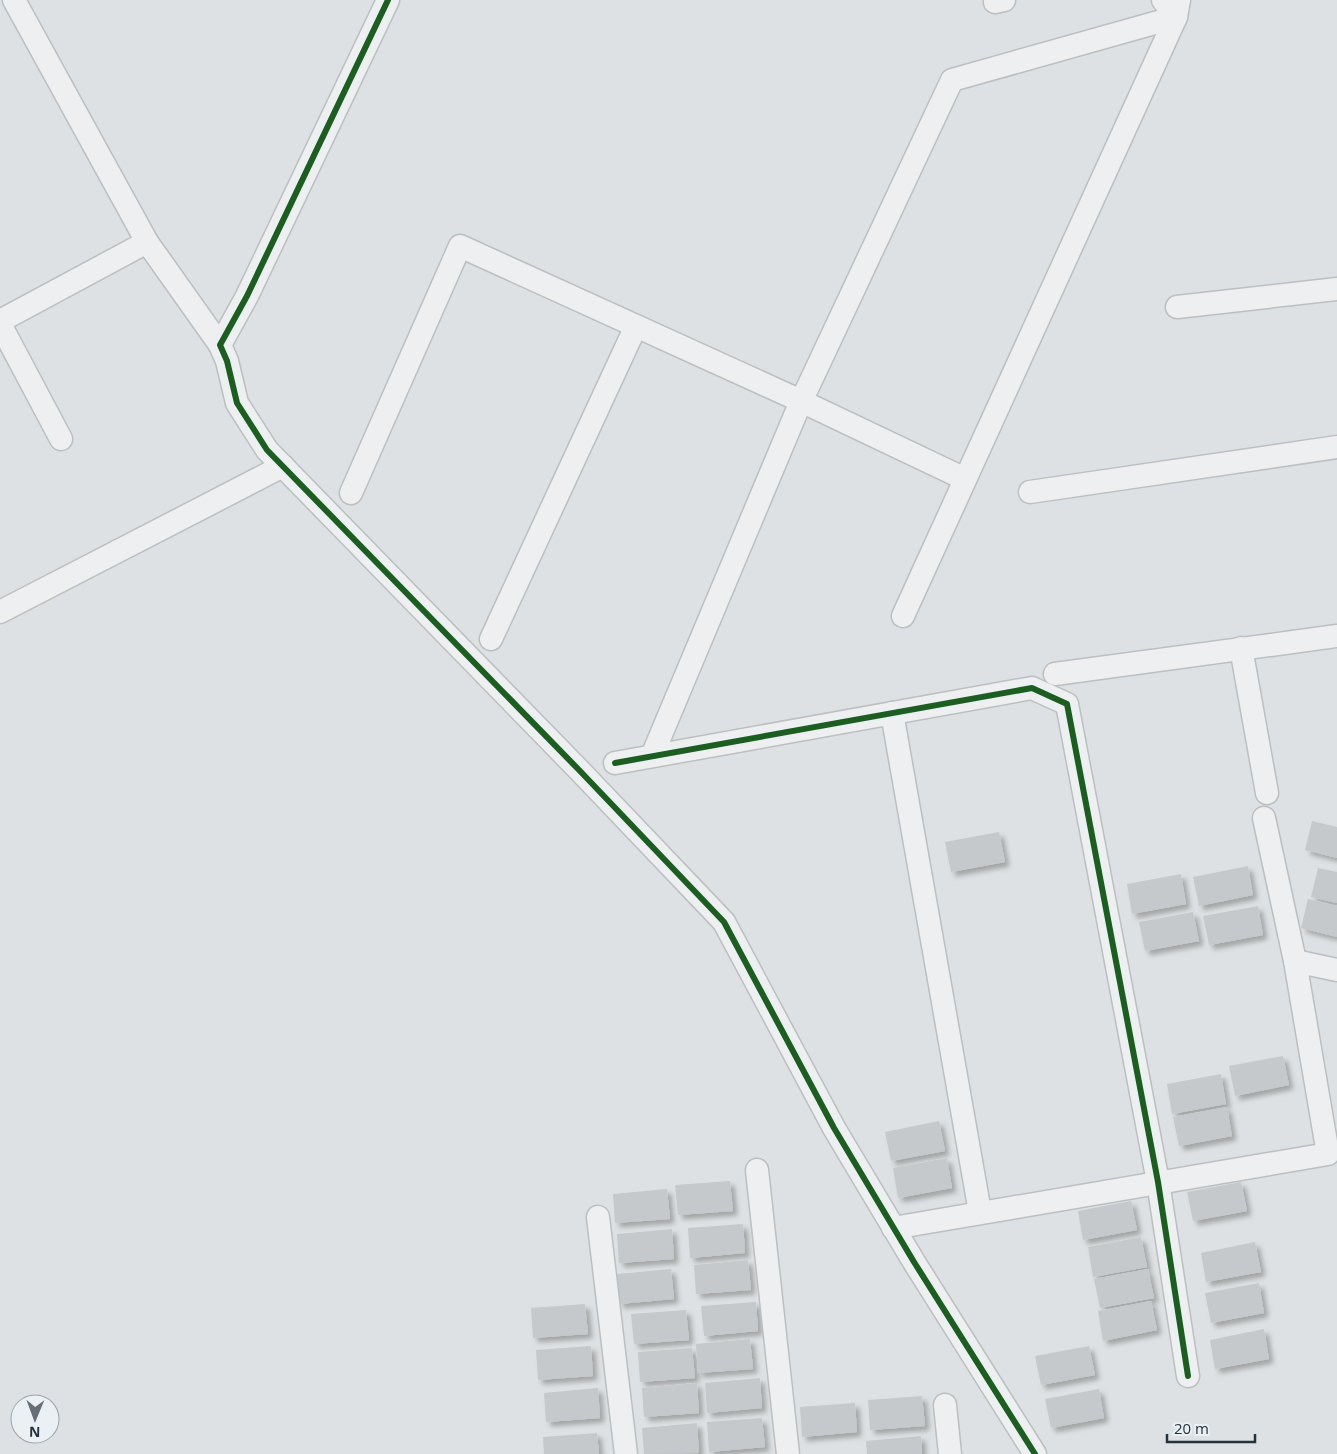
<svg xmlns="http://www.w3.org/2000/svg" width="1337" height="1454" viewBox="0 0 1337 1454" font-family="'Open Sans',sans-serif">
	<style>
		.building { fill: #c6c9cb; filter: url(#shadow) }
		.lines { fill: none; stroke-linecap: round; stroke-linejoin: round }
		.minor-casing { stroke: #bcbfc1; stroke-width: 25 }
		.minor { stroke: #edeff0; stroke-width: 22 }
		.cycleway-casing { stroke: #ebf0f4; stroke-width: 9 }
		.cycleway { stroke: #1b5e20; stroke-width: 6 }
	</style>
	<defs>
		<filter id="shadow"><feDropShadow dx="4.5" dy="4.5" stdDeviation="2.5" flood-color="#0004"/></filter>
	</defs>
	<rect width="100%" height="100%" fill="#dee1e3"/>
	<g class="building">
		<polygon points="1312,821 1337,827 1337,858 1305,850"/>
		<polygon points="999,832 1005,862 951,872 945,842"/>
		<polygon points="1248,866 1253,895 1199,906 1193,877"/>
		<polygon points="1318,868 1337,872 1337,903 1311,897"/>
		<polygon points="1181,874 1186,904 1132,914 1127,884"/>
		<polygon points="1308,899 1337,906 1337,937 1301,928"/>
		<polygon points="1258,906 1263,935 1209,945 1203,916"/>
		<polygon points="1193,912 1199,941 1145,951 1139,922"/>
		<polygon points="1283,1056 1289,1085 1235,1096 1229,1066"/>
		<polygon points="1221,1074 1226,1104 1172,1114 1167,1084"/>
		<polygon points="1227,1107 1232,1136 1179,1146 1173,1117"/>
		<polygon points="939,1121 945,1151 891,1161 885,1132"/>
		<polygon points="947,1158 952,1188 898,1198 893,1168"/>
		<polygon points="730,1181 733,1211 678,1215 675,1185"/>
		<polygon points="1241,1182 1247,1211 1193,1221 1187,1192"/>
		<polygon points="667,1189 670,1219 615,1223 613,1194"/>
		<polygon points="1131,1201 1137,1230 1083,1240 1078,1211"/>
		<polygon points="743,1224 745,1253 690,1258 688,1228"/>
		<polygon points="672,1229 674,1259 619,1263 617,1234"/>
		<polygon points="1141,1237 1147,1267 1093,1277 1088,1247"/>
		<polygon points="1255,1242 1261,1272 1206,1282 1201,1253"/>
		<polygon points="748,1260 751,1290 696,1294 694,1265"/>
		<polygon points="671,1269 674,1299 619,1304 617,1274"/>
		<polygon points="1148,1269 1154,1298 1100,1308 1094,1279"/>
		<polygon points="1259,1283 1264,1313 1211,1323 1205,1293"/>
		<polygon points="1151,1301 1157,1330 1103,1341 1098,1311"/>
		<polygon points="756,1302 758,1331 704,1336 701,1306"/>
		<polygon points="585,1304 588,1334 533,1338 531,1308"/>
		<polygon points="686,1310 689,1340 634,1344 631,1314"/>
		<polygon points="1264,1329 1269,1359 1215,1369 1210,1340"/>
		<polygon points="750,1339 753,1369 698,1373 696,1344"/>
		<polygon points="591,1346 593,1376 538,1380 536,1350"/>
		<polygon points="1089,1346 1095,1375 1041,1385 1035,1356"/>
		<polygon points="692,1348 695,1378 640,1382 638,1352"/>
		<polygon points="760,1378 762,1408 707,1413 705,1383"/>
		<polygon points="697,1383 699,1413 644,1417 642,1388"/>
		<polygon points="598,1388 600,1418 546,1422 544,1393"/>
		<polygon points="1099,1389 1104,1418 1051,1428 1045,1399"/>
		<polygon points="922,1396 925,1426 870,1430 868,1400"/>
		<polygon points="855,1403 857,1432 802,1437 800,1407"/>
		<polygon points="762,1418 765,1447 709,1452 707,1422"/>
		<polygon points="697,1423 699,1453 644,1454 642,1428"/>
		<polygon points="597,1433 599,1454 544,1454 543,1437"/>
		<polygon points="921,1436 922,1454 867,1454 866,1441"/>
	</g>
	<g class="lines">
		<defs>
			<g id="minor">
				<polyline points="14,0 147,242 220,345"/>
				<polyline points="388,0 247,296 220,345 227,361 237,403 267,450 580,771 724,922 834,1128 914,1262 1035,1454"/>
				<polyline points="995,2 1004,0"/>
				<polyline points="1177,307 1337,289"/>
				<polyline points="0,321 147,242"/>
				<polyline points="0,324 61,439"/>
				<polyline points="1030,492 1337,447"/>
				<polyline points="351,493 460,246 801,401 965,479"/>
				<polyline points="0,612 283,466"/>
				<polyline points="903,616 1176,17 1163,0"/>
				<polyline points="491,639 636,326"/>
				<polyline points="1241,648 1267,793"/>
				<polyline points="1055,674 1337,636"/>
				<polyline points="892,713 980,1212"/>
				<polyline points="652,756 799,406 952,80 1176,17 1179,0"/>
				<polyline points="615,763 1032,688 1067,704 1158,1182 1188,1376"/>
				<polyline points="1295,961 1337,970"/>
				<polyline points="757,1170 788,1454"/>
				<polyline points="598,1217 626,1454"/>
				<polyline points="893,1228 1328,1154 1295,961 1264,818"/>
				<polyline points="945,1405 950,1454"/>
			</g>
		</defs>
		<use href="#minor" class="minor-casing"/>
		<use href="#minor" class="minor"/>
		<defs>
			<g id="cycleway">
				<polyline points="388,0 247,296 220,345 227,361 237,403 267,450 580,771 724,922 834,1128 914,1262 1035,1454"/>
				<polyline points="615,763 1032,688 1067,704 1158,1182 1188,1376"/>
			</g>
		</defs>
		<use href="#cycleway" class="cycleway-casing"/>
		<use href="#cycleway" class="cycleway"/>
	</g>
	<g transform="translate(35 1419) rotate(181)"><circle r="24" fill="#ebf0f4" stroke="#9ca4aa"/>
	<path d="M0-4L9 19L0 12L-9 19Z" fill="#666f76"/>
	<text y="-8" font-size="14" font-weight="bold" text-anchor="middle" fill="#26313b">N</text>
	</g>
	<path d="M1167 1434v8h88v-8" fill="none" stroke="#26313b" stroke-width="2.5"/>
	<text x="1174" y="1434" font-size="15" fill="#26313b" stroke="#ebf0f4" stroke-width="4" paint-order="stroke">20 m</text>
</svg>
